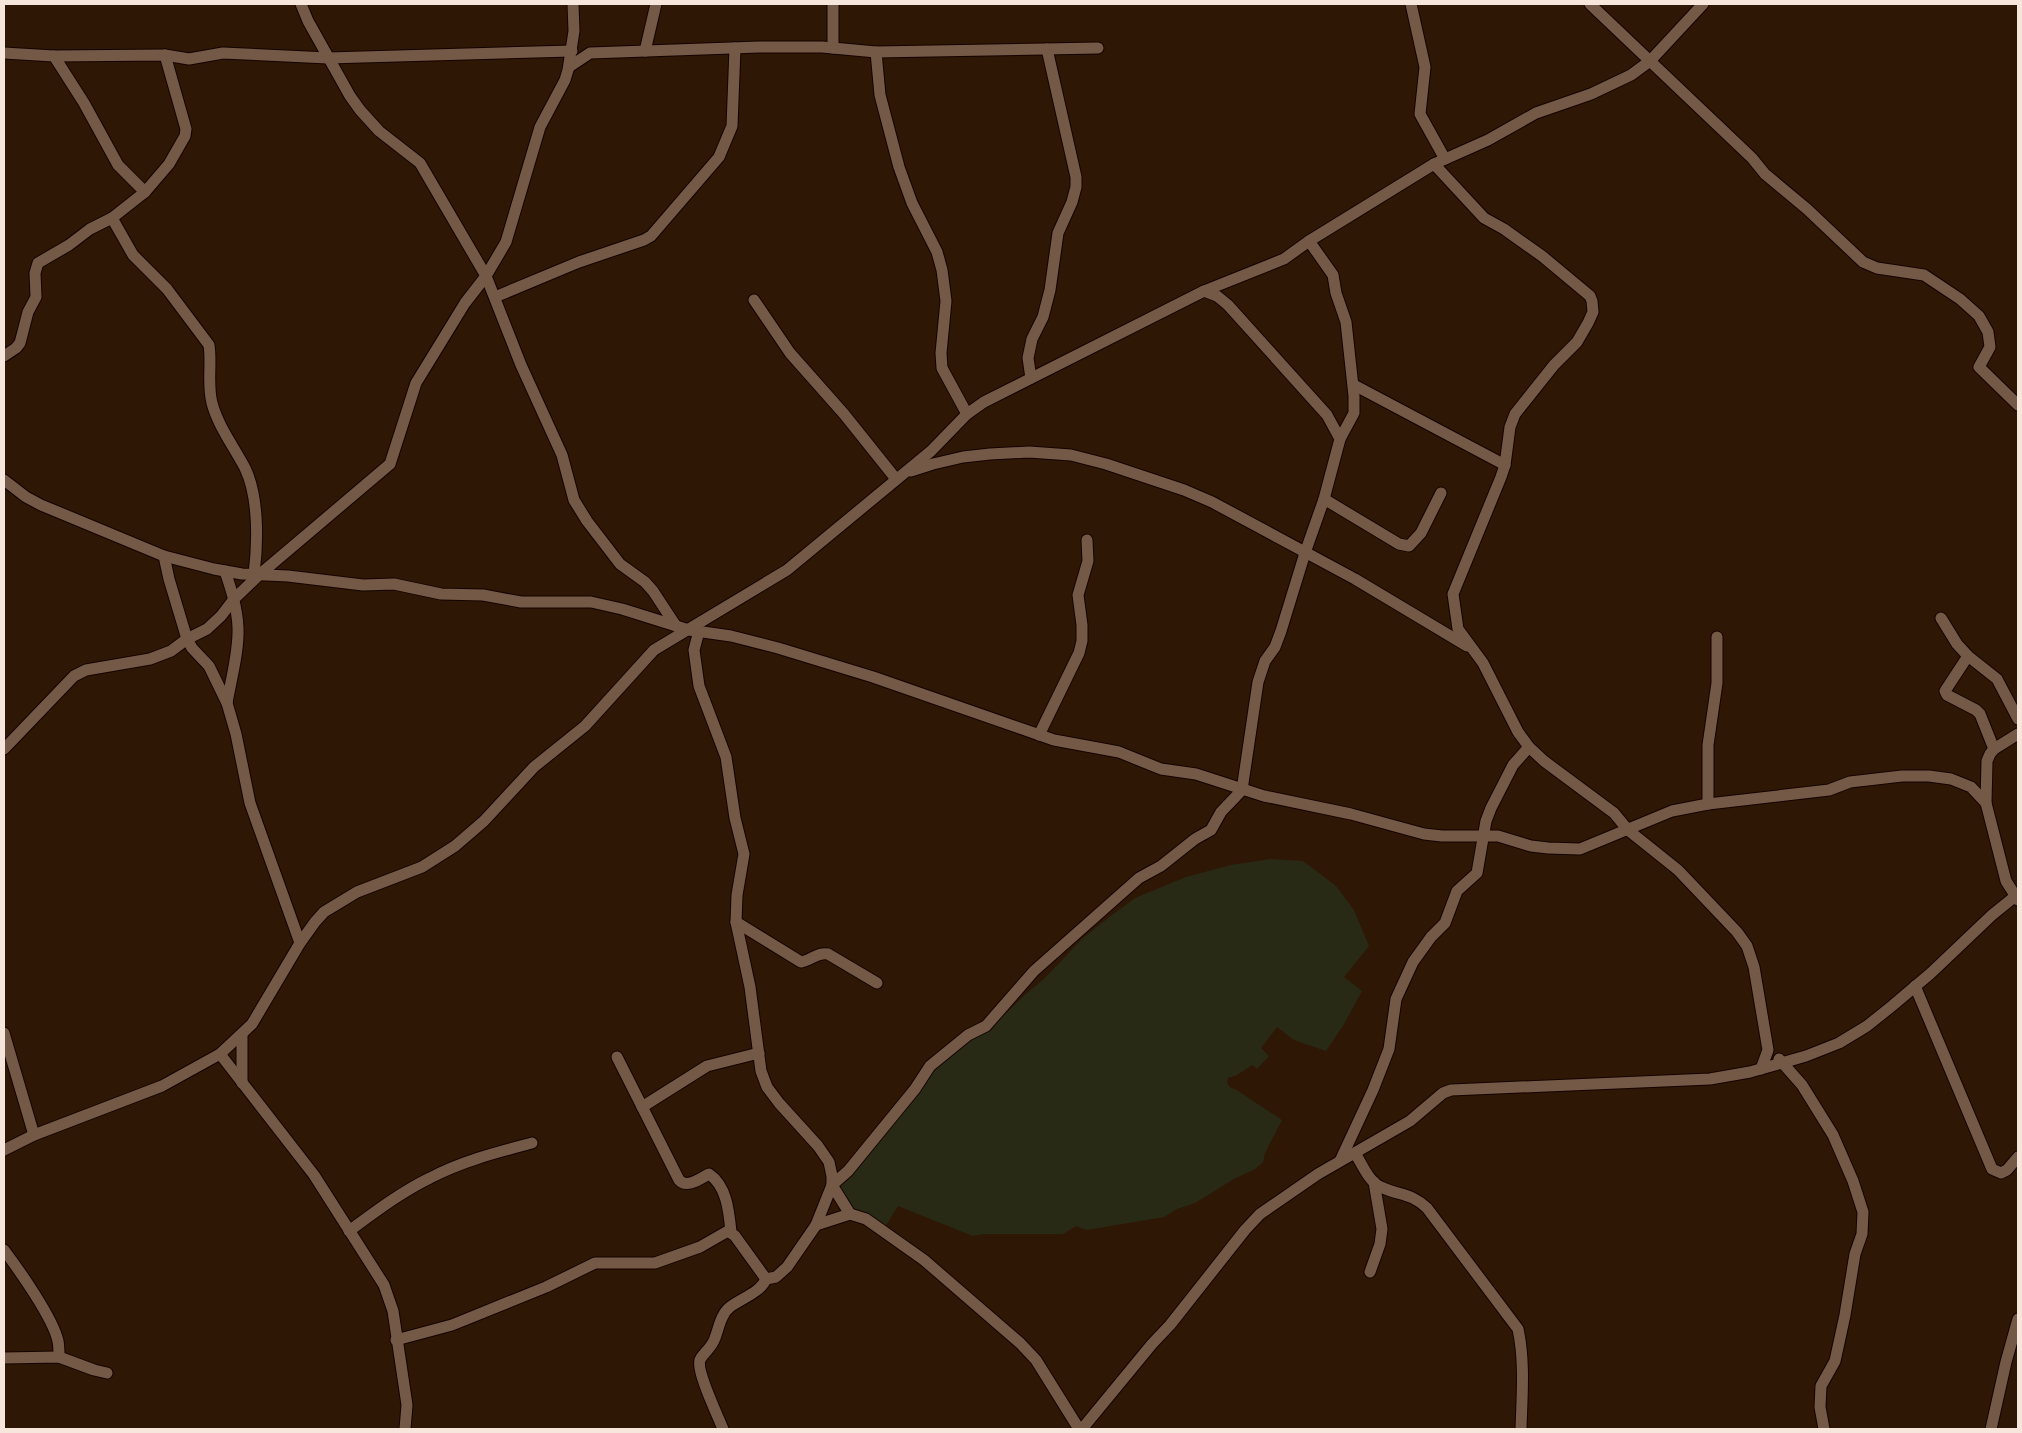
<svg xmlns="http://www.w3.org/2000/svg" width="2022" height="1433" viewBox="0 0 2022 1433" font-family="'Times New Roman',serif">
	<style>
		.green { fill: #292a16 }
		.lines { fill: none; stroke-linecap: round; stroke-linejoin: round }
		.minor-casing { stroke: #150300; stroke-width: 13 }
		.minor { stroke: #745946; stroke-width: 11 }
	</style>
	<rect width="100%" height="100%" fill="#2e1705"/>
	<path class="green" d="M 1270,859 L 1303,861 L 1336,886 L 1354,910 L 1369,946 L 1344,977 L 1362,991 L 1344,1024 L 1326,1051 L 1294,1040 L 1277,1027 L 1261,1048 L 1269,1056 L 1257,1069 L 1252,1065 L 1237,1075 L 1228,1078 L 1227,1083 L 1231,1088 L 1235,1089 L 1282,1120 L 1265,1153 L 1263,1162 L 1255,1169 L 1234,1179 L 1195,1203 L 1177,1209 L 1164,1217 L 1087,1230 L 1076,1226 L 1063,1234 L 983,1234 L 973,1236 L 898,1206 L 885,1227 C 855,1212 853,1211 837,1182 L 889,1111 L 922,1083 L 956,1049 L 1003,1016 L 1026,994 L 1044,979 L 1082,939 L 1108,918 L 1135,898 L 1186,877 L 1231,865 Z"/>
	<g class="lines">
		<defs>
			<g id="minor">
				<polyline points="301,4 308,21 350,96 360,110 379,131 420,163 486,276 521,365 562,455 574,500 587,521 620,564 645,582 653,591 676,626"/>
				<polyline points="1411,4 1425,67 1420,114 1445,159"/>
				<polyline points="1590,4 1752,158 1765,174 1807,209 1863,262 1877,268 1924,275 1960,299 1979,316 1988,332 1990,347 1979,367 2018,405"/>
				<polyline points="833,48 833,4"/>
				<polyline points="645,51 656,4"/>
				<polyline points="876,52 880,95 899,167 912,203 937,252 942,270 946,301 941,353 942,368 967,414"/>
				<polyline points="4,53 54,56 165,55 189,59 223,53 328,58 572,51"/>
				<polyline points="54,56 84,103 118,165 145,192"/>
				<polyline points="569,67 590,53 759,47 822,47 876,52 1098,48"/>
				<polyline points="1434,164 1484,218 1504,229 1542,256 1590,296 1592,301 1593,312 1588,323 1577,342 1554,365 1515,414 1510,427 1505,465 1501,477 1453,594 1458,629 1483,663 1518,732 1529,747 1544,761 1614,813 1628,830 1678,870 1737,932 1747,946 1754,967 1768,1050 1761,1069"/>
				<path d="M 112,218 L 133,255 L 167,289 L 209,345 C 212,364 207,384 212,403 C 218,426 234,447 245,468 C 259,497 258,543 254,574"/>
				<polyline points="1204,291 1217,296 1228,305 1327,415 1340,439"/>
				<polyline points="495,297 579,262 644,240 651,236 719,157 732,126 735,48"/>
				<polyline points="754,300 790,353 844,414 896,479"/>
				<polyline points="4,356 16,348 20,343 28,312 36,297 35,273 38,263 69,245 90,229 112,218 145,192 169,164 185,136 186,129 165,55"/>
				<polyline points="1031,378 1028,358 1032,339 1043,317 1050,290 1058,233 1072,202 1076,187 1076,177 1047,49"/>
				<polyline points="1354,385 1505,465"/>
				<polyline points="911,471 933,464 963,457 990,454 1029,452 1071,455 1106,464 1184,490 1212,502 1355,579 1467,646"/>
				<polyline points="4,480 26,497 41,505 164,556 214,569 242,574 288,576 363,585 394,584 441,594 483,595 521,602 591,602 622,609 689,630 731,636 778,648 873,677 1054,740 1119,752 1161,769 1196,774 1264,796 1351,814 1424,834 1442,836 1498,836 1531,846 1548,848 1580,849 1672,811 1708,804 1829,790 1850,782 1902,776 1929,776 1951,779 1971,787 1986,803"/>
				<polyline points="1324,499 1399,544 1409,546 1421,533 1441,493"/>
				<polyline points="164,556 169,579 187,639 192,648 209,666 227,703 236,734 250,803 300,943"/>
				<path d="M 225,571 C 231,589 237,607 238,627 C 239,652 231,679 227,703"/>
				<polyline points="1941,618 1957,644 1968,656 1997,679 2018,719"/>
				<polyline points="699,631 694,650 699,686 726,757 735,818 744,854 737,895 736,922 750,987 761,1071 767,1087 779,1103 818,1146 829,1162 832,1176 832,1185 816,1225 787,1267 776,1277 766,1279"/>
				<polyline points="1968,656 1945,691 1947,695 1976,710 1980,714 1994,749"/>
				<polyline points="1039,735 1079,653 1082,641 1082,625 1078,595 1088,561 1087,540"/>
				<polyline points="4,749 74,676 86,670 150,659 171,651 187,639 207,629 221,616 234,599 259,575 390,464 416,383 465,303 486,276 506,242 540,127 565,80 568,70 574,31 573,4"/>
				<polyline points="1708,804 1708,745 1717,683 1717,637"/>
				<polyline points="2018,900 2006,881 1986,803 1987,761 1990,754 1994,749 2018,734"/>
				<path d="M 736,922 L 801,962 C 811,960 818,952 828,954 L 877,983"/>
				<polyline points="1915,986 1992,1169 2001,1173 2007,1170 2018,1157"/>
				<polyline points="4,1033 34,1135"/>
				<polyline points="242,1035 242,1083"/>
				<polyline points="220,1054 314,1175 384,1285 393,1311 407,1405 405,1429"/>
				<path d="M 617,1057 L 679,1180 C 687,1189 701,1178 709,1174 C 727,1186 729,1212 731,1232"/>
				<polyline points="1779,1059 1802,1085 1833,1135 1853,1181 1863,1212 1862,1234 1855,1254 1845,1315 1835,1361 1821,1386 1820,1407 1824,1429"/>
				<polyline points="642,1107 707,1066 759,1053"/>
				<polyline points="4,1150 34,1135 162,1086 220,1054 252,1024 300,943 315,922 324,912 357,892 422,867 455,846 484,821 534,767 585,726 654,650 787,570 931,451 967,414 984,402 1204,291 1284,259 1309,241 1434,164 1488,140 1536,113 1591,94 1631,75 1650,61 1703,4"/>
				<path d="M 1355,1153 C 1362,1164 1368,1181 1381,1187 C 1399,1196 1410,1192 1427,1208 L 1518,1329 C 1525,1361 1522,1396 1521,1429"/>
				<polyline points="1340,1161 1373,1090 1389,1049 1396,999 1413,962 1431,937 1445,923 1457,891 1477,873 1486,821 1491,808 1513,765 1529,747"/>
				<polyline points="850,1214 832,1185 848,1171 915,1089 930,1066 968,1035 986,1026 1034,971 1139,878 1161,866 1195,839 1211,830 1221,812 1242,790 1258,682 1265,661 1275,647 1281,631 1305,553 1324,499 1340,439 1354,413 1354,396 1346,322 1336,293 1333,275 1309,241"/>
				<polyline points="816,1225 850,1214 866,1219 924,1260 1020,1343 1036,1360 1079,1429"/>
				<path d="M 349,1231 C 375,1212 401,1192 430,1178 C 462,1161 498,1152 532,1143"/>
				<path d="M 4,1250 C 19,1270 53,1318 58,1341 C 59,1346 59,1352 59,1357"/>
				<polyline points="1370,1272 1380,1244 1382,1229 1374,1182"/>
				<polyline points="396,1340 452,1325 546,1287 595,1263 655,1263 700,1247 728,1231 735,1236 766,1279"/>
				<polyline points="4,1358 59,1357 94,1370 107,1373"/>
				<path d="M 723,1429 C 718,1416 696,1371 700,1360 C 702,1354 712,1348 715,1338 C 719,1327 721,1314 730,1307 C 742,1298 761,1292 766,1279"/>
				<polyline points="1082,1429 1152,1344 1170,1325 1245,1230 1260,1214 1318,1174 1410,1121 1443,1093 1451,1090 1710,1079 1750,1072 1806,1056 1839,1043 1867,1026 1892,1006 1931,973 1992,915 2018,894"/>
				<polyline points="1991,1429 2006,1362 2018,1319"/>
			</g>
		</defs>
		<use href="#minor" class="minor-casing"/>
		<use href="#minor" class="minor"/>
	</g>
	<rect width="2022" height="1433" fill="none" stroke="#f6e6db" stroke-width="10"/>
</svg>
